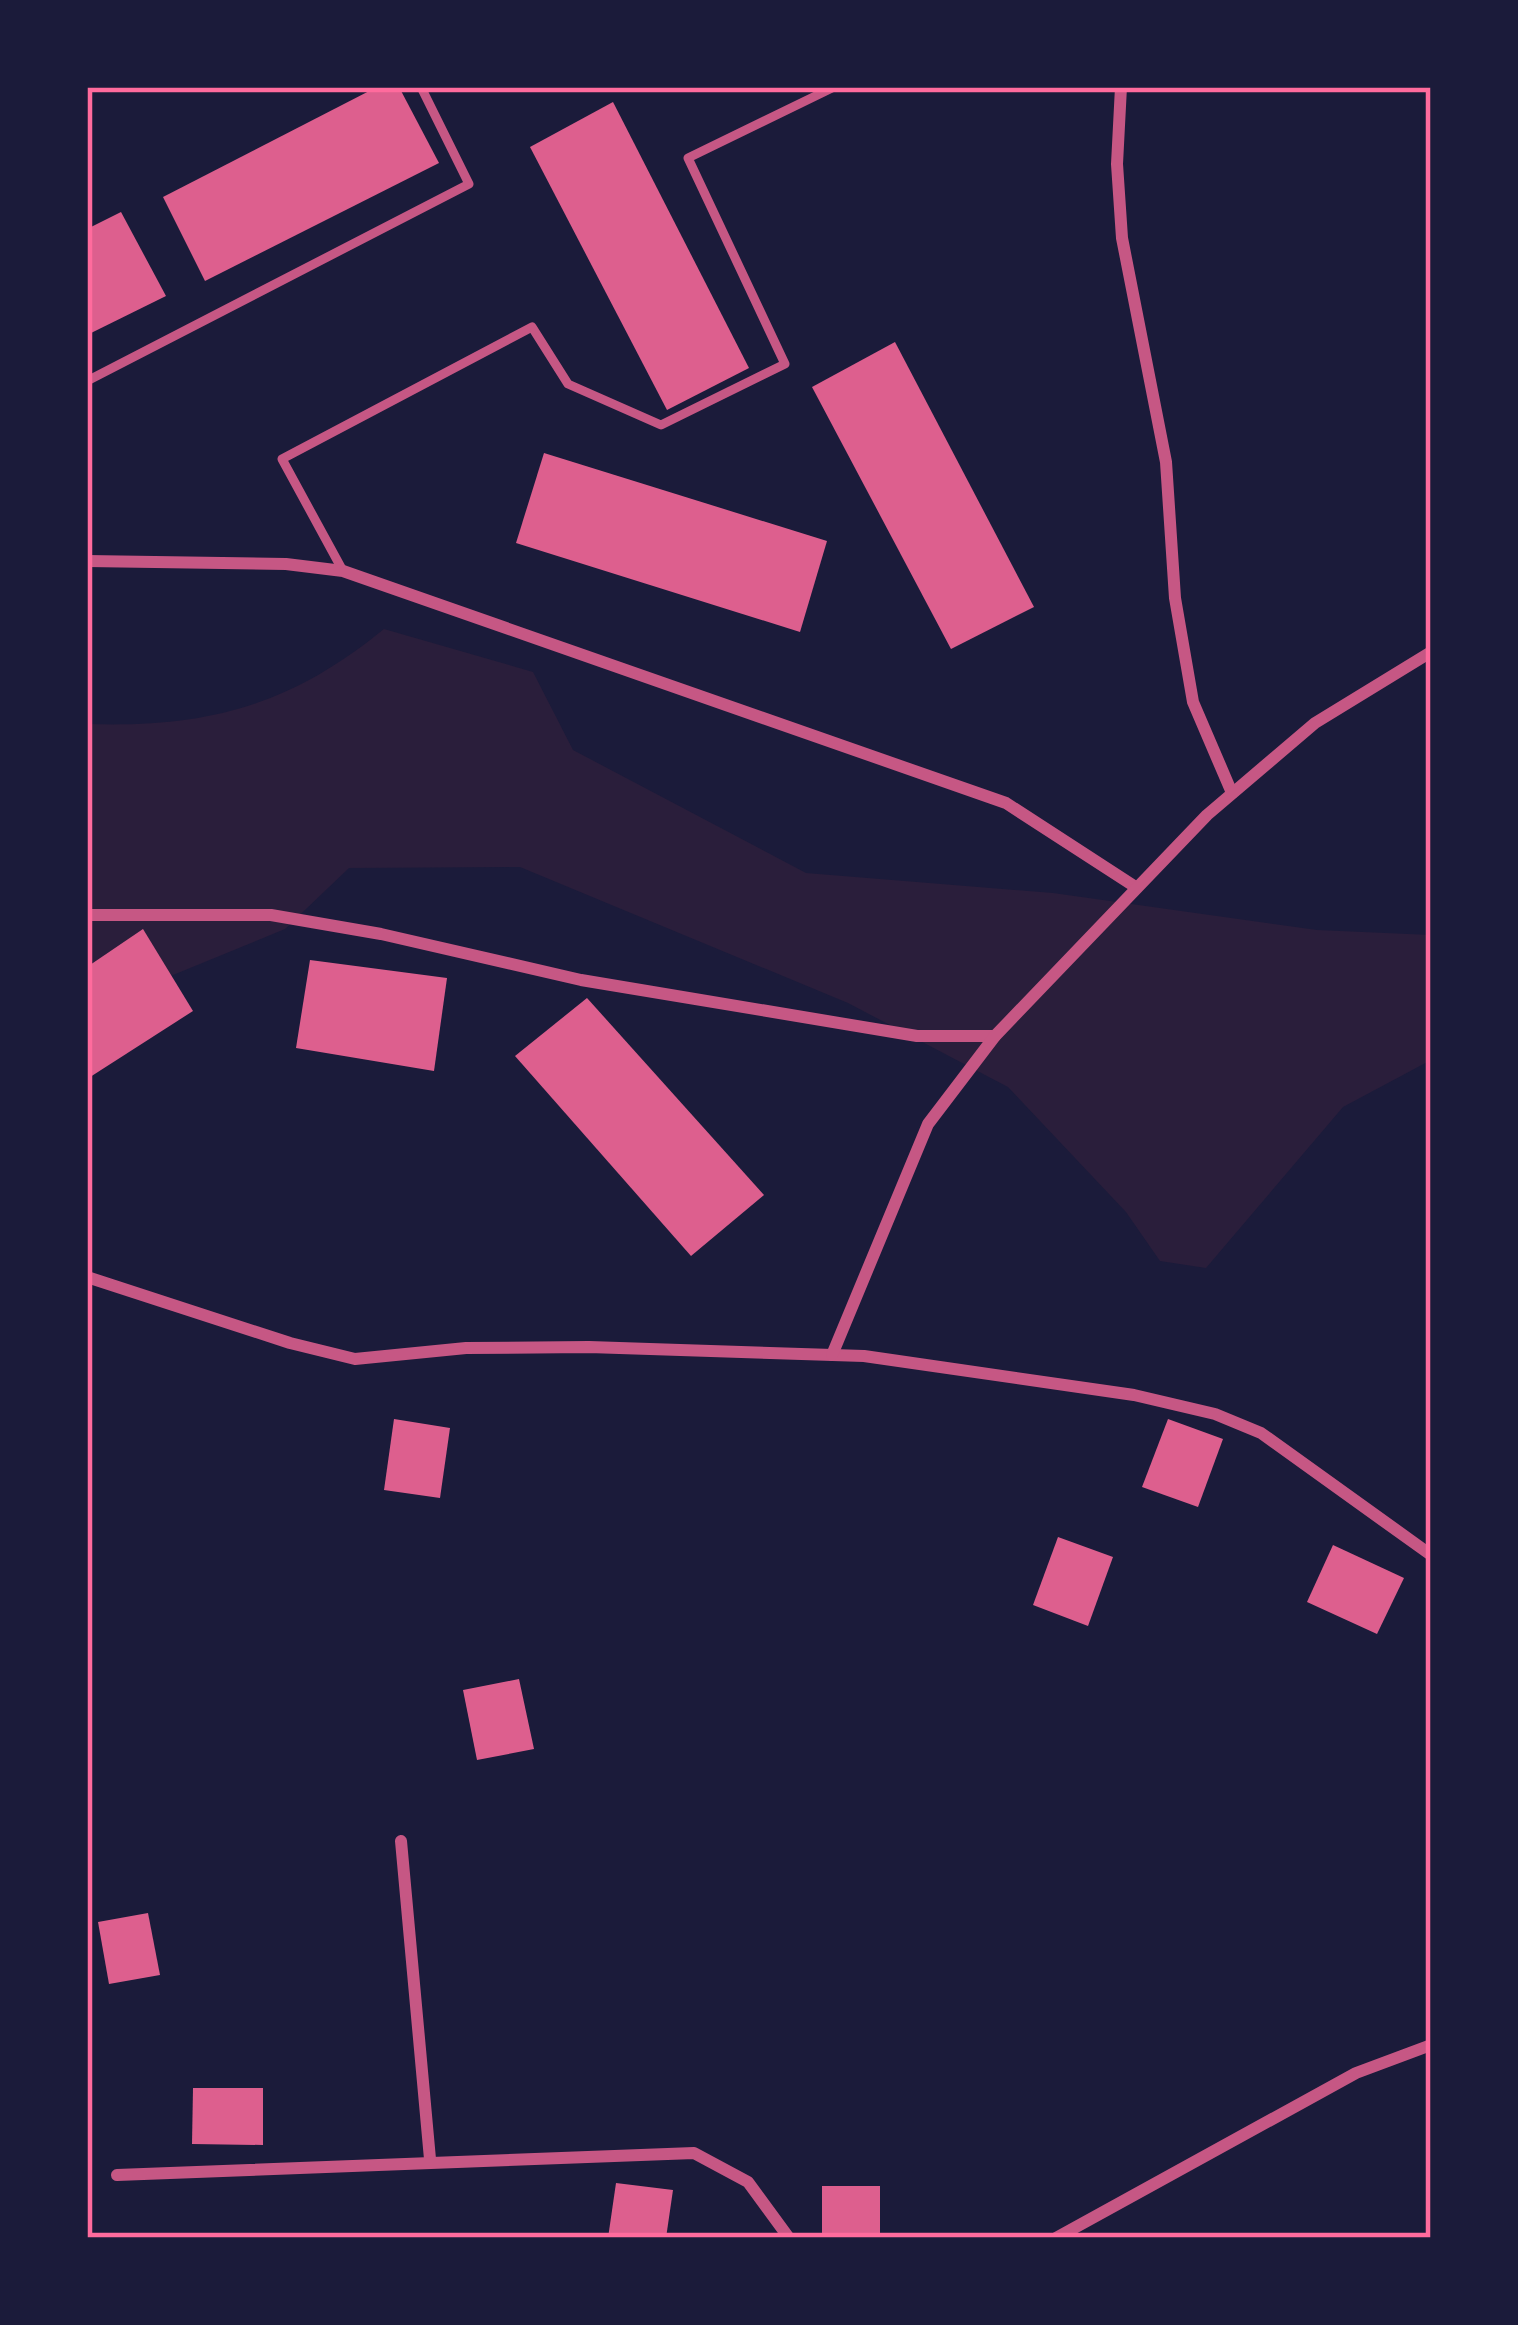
<svg xmlns="http://www.w3.org/2000/svg" width="1518" height="2325" viewBox="0 0 1518 2325" font-family="Inter,sans-serif">
	<style>
		.green { fill: #2a1e3b }
		.building { fill: #dd5f8e }
		.lines { fill: none; stroke-linecap: round; stroke-linejoin: round }
		.service { stroke: #c65784; stroke-width: 9 }
		.minor { stroke: #c65784; stroke-width: 12 }
		.neatline { fill: none; stroke: #ff6b9d; stroke-width: 4.5 }
	</style>
	<rect width="100%" height="100%" fill="#1b1b3a"/>
	<path class="green" d="M 384,629 L 533,672 L 573,750 L 806,873 L 1053,893 L 1317,930 L 1431,935 L 1431,1060 L 1343,1107 L 1206,1268 L 1160,1261 L 1126,1212 L 1008,1087 L 848,1003 L 520,867 L 349,868 L 285,929 L 173,975 L 87,968 L 87,724 C 206,728 290,706 384,629 Z"/>
	<g class="building">
		<polygon points="377,87 399,87 439,163 205,281 163,197"/>
		<polygon points="613,102 749,368 667,410 530,147"/>
		<polygon points="121,212 166,296 87,335 87,229"/>
		<polygon points="895,342 1034,607 951,649 812,387"/>
		<polygon points="544,453 827,541 800,632 516,543"/>
		<polygon points="143,929 193,1011 87,1079 87,967"/>
		<polygon points="310,960 447,978 434,1071 296,1048"/>
		<polygon points="587,998 764,1195 691,1256 515,1056"/>
		<polygon points="394,1419 450,1428 440,1498 384,1490"/>
		<polygon points="1168,1419 1223,1439 1198,1507 1142,1487"/>
		<polygon points="1058,1537 1113,1557 1088,1626 1033,1605"/>
		<polygon points="1333,1545 1404,1578 1377,1634 1307,1602"/>
		<polygon points="519,1679 534,1749 477,1760 463,1690"/>
		<polygon points="148,1913 160,1975 109,1984 98,1922"/>
		<polygon points="193,2088 263,2088 263,2145 192,2144"/>
		<polygon points="616,2183 673,2190 666,2238 608,2238"/>
		<rect x="822" y="2186" width="58" height="52"/>
	</g>
	<g class="lines">
		<g class="service">
			<polyline points="87,381 469,184 421,87"/>
			<polyline points="343,571 282,459 532,327 568,384 661,425 785,364 688,158 834,87"/>
		</g>
		<g class="minor">
			<polyline points="1121,87 1117,164 1122,238 1166,462 1175,598 1193,702 1232,793"/>
			<polyline points="87,561 286,564 343,571 1006,803 1134,886"/>
			<polyline points="87,915 271,915 381,934 581,980 917,1036 995,1036"/>
			<polyline points="87,1277 290,1343 355,1359 466,1348 589,1347 864,1356 1134,1395 1215,1414 1261,1433 1431,1555"/>
			<polyline points="832,1355 928,1124 995,1036 1207,815 1315,723 1431,652"/>
			<polyline points="401,1841 430,2159"/>
			<polyline points="117,2175 694,2153 748,2182 789,2238"/>
			<polyline points="1056,2238 1356,2073 1431,2045"/>
		</g>
	</g>
	<rect width="1518" height="2325" fill="none" stroke="#1b1b3a" stroke-width="180"/>
	<rect x="90" y="90" width="1338" height="2145" class="neatline"/>
</svg>
